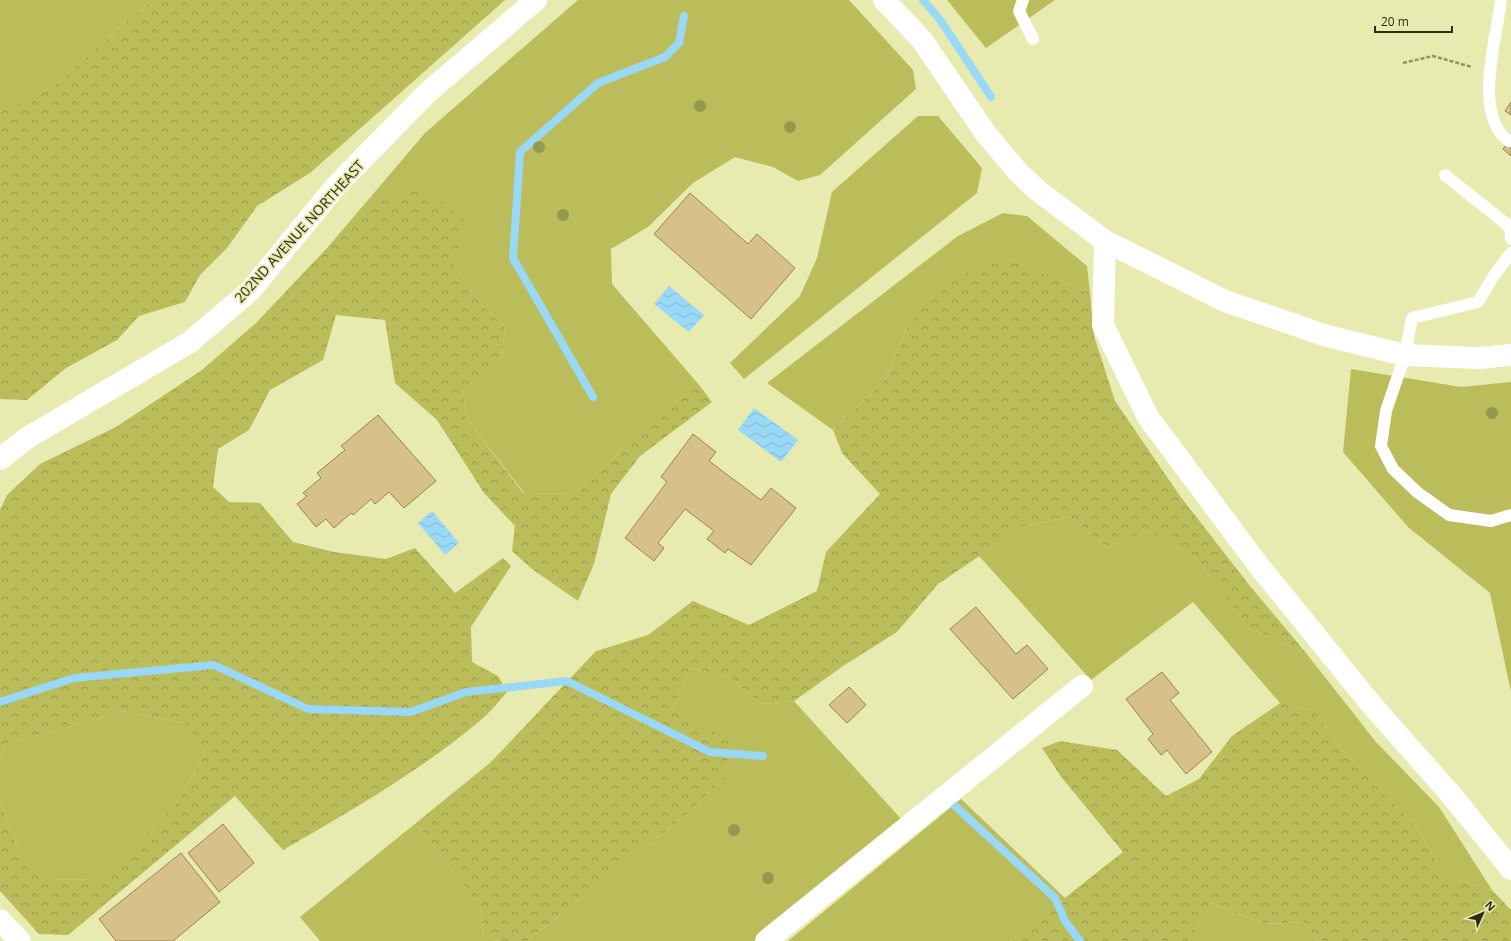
<svg xmlns="http://www.w3.org/2000/svg" width="1511" height="941" viewBox="0 0 1511 941" font-family="'Open Sans',sans-serif">
	<style>
		.grass { fill: #babd59 }
		.forest { fill: url(#forest-crowns) }
		.water { fill: url(#water-waves) }
		.lines { fill: none; stroke-linecap: round; stroke-linejoin: round }
		.stream { stroke: #99d8f7; stroke-width: 8 }
		.building { fill: #d6c189; stroke: #98844e }
		.path { stroke: #8f9167; stroke-width: 2.5; stroke-dasharray: 4 2; stroke-linecap: butt }
		.service { stroke: #fff; stroke-width: 12 }
		.minor { stroke: #fff; stroke-width: 22 }
		.tertiary { stroke: #fff; stroke-width: 22 }
		.tree { fill: #97984f }
		.labels { text-anchor: middle; dominant-baseline: central; stroke-width: 3.5; stroke-linejoin: round; paint-order: stroke }
		.street-label { font-size: 14px; fill: #2c2d16; stroke: #e8ebaf }
	</style>
	<defs>
		<pattern id="forest-crowns" width="20" height="18" patternUnits="userSpaceOnUse"><rect width="20" height="18" fill="#babd59"/><path d="M2 6a3 3 0 1 1 6 0M12 15a3 3 0 1 1 6 0" fill="none" stroke="#979a49"/></pattern>
		<pattern id="water-waves" width="16" height="10" patternUnits="userSpaceOnUse"><rect width="16" height="10" fill="#99d8f7"/><path d="M0 5q4-4 8 0t8 0" fill="none" stroke="#84bad3"/></pattern>
	</defs>
	<rect width="100%" height="100%" fill="#e8ebaf"/>
	<g class="grass">
		<polygon points="0,0 151,0 53,86 0,112"/>
		<polygon points="578,0 849,0 913,70 916,89 820,175 798,181 773,167 735,157 693,183 648,227 611,249 612,284 700,386 649,418 617,455 574,494 524,493 467,419 463,391 502,357 505,326 482,306 453,263 328,247 425,133"/>
		<polygon points="947,0 1055,0 986,48"/>
		<polygon points="918,116 938,116 982,168 977,193 744,379 730,363 800,296 817,258 832,192"/>
		<polygon points="1003,213 1027,216 1087,266 1090,293 1005,257 908,326 884,381 833,430 767,383 958,236"/>
		<polygon points="1351,369 1461,387 1511,382 1511,692 1490,593 1408,527 1343,452"/>
		<polygon points="1070,517 1107,548 1148,531 1195,558 1249,628 1306,653 1376,742 1439,807 1492,890 1445,876 1416,826 1343,751 1315,711 1280,703 1193,602 1091,680 979,556 1024,526"/>
		<polygon points="690,668 727,677 762,704 794,701 903,821 755,941 527,941 691,811 724,778 729,741 673,709"/>
		<polygon points="121,711 185,723 206,753 175,805 99,880 50,879 17,846 0,799 0,762 6,744 66,728"/>
		<polygon points="961,799 1065,898 1010,941 788,941"/>
		<polygon points="416,823 481,908 484,937 499,941 320,941 300,917"/>
		<polygon points="1212,903 1263,924 1303,922 1319,941 1188,941"/>
	</g>
	<g class="forest">
		<polygon points="151,0 505,0 310,173 257,206 227,248 200,275 185,302 139,316 117,340 66,368 27,400 0,399 0,112 53,86"/>
		<path d="M 425,188 L 468,223 L 453,263 L 482,306 L 505,326 L 502,357 L 463,391 L 467,419 L 523,493 L 574,494 L 617,455 L 649,418 L 700,386 L 712,402 L 640,456 L 611,494 L 594,564 L 578,601 L 532,569 L 512,551 L 515,526 L 484,493 L 437,420 L 395,383 L 385,320 L 336,315 L 323,360 L 270,390 L 249,430 L 218,449 L 213,487 L 229,502 L 260,503 L 293,542 L 334,552 L 386,559 L 415,548 L 455,593 L 503,558 L 511,566 L 471,627 L 472,662 L 498,676 L 507,692 C 499,701 491,711 482,719 C 422,770 352,810 283,850 L 235,796 L 68,935 L 39,934 L 0,891 L 0,799 L 17,846 L 50,879 L 99,880 L 175,805 L 206,753 L 185,723 L 121,711 L 66,728 L 6,744 L 0,762 L 0,510 L 7,495 L 40,464 L 116,427 L 202,370 L 256,323 L 328,247 L 377,203 Z"/>
		<polygon points="1005,257 1090,293 1094,336 1115,401 1180,496 1250,586 1306,653 1249,628 1195,558 1148,531 1107,548 1070,517 1024,526 938,584 897,632 843,666 794,701 762,704 727,677 690,668 673,709 730,741 724,778 691,811 527,941 499,941 484,937 481,908 416,823 491,762 596,651 648,635 693,601 749,625 817,591 826,552 880,494 842,453 833,430 884,381 908,326 942,284"/>
		<polygon points="1280,703 1315,711 1343,751 1416,826 1445,876 1492,890 1511,910 1511,941 1319,941 1303,922 1263,924 1212,903 1188,941 1010,941 1123,852 1062,778 1042,748 1060,741 1117,750 1166,796 1199,779 1232,736"/>
	</g>
	<g class="water">
		<polygon points="669,286 704,315 689,332 654,304"/>
		<polygon points="754,408 798,440 781,462 738,430"/>
		<polygon points="432,511 459,543 445,555 418,523"/>
	</g>
	<g class="lines">
		<g class="stream">
			<polyline points="923,0 941,21 991,97"/>
			<polyline points="593,397 513,258 520,152 598,83 665,57 679,43 684,16"/>
			<polyline points="0,702 74,678 214,665 308,709 411,712 466,692 567,681 710,752 763,756"/>
			<polyline points="954,805 1055,898 1065,921 1080,941"/>
		</g>
	</g>
	<g class="building">
		<polygon points="1511,102 1511,115 1505,111"/>
		<polygon points="1511,138 1511,156 1503,149"/>
		<polygon points="690,193 748,244 757,234 795,268 751,319 654,234"/>
		<polygon points="378,415 436,481 404,508 389,492 375,504 371,499 353,515 351,513 334,528 326,519 316,527 297,504 307,496 303,493 321,478 317,473 345,450 341,446"/>
		<polygon points="693,434 716,452 709,461 761,500 771,488 796,508 751,565 728,549 725,553 707,539 714,531 685,509 658,543 664,548 654,561 625,538 667,482 661,477"/>
		<polygon points="976,607 1016,654 1027,645 1048,669 1013,699 950,629"/>
		<polygon points="1162,672 1179,693 1170,700 1212,752 1186,774 1167,750 1161,755 1148,739 1153,734 1126,699"/>
		<polygon points="849,687 866,705 847,723 829,705"/>
		<polygon points="223,824 254,863 219,892 188,853"/>
		<polygon points="181,853 220,902 173,941 116,941 99,919"/>
	</g>
	<g class="lines">
		<polyline class="path" points="1403,63 1433,56 1472,67"/>
		<g class="service">
			<polyline points="1023,0 1019,11 1033,39"/>
			<path d="M 1501,0 C 1497,37 1472,116 1509,141"/>
			<polyline points="1445,175 1510,227 1511,239"/>
			<polyline points="1511,253 1495,274 1478,302 1412,318 1405,355 1386,411 1381,446 1393,469 1417,492 1449,515 1491,521 1511,515"/>
		</g>
		<g class="minor">
			<polyline points="884,0 922,40 986,134 1018,172 1037,190 1105,241 1225,301 1327,336 1405,355 1479,358 1511,355"/>
			<polyline points="1105,241 1103,325 1148,417 1259,566 1371,704 1453,797 1511,869"/>
			<polyline points="0,459 27,438 190,342 250,291 336,186 427,93 536,0"/>
			<polyline points="766,941 1082,686"/>
		</g>
		<polyline class="tertiary" points="0,920 20,941"/>
	</g>
	<g class="tree">
		<circle cx="700" cy="106" r="6"/>
		<circle cx="790" cy="127" r="6"/>
		<circle cx="539" cy="147" r="6"/>
		<circle cx="563" cy="215" r="6"/>
		<circle cx="1492" cy="413" r="6"/>
		<circle cx="734" cy="830" r="6"/>
		<circle cx="768" cy="878" r="6"/>
	</g>
	<g class="labels">
		<g class="street-label">
			<text transform="translate(299 231) rotate(-48)">202ND AVENUE NORTHEAST</text>
		</g>
	</g>
	<g transform="translate(1483 913) rotate(46)" stroke="#e8ebaf" stroke-width="3" paint-order="stroke">
	<path d="M0-3L7 15L0 10L-7 15Z" fill="#2c2d16"/>
	<text y="-6" font-size="11" font-weight="bold" text-anchor="middle" fill="#2c2d16">N</text>
	</g>
	<path d="M1375 26v6h77v-6" fill="none" stroke="#2c2d16" stroke-width="2"/>
	<text x="1381" y="26" font-size="12" fill="#2c2d16" stroke="#e8ebaf" stroke-width="3" paint-order="stroke">20 m</text>
</svg>
